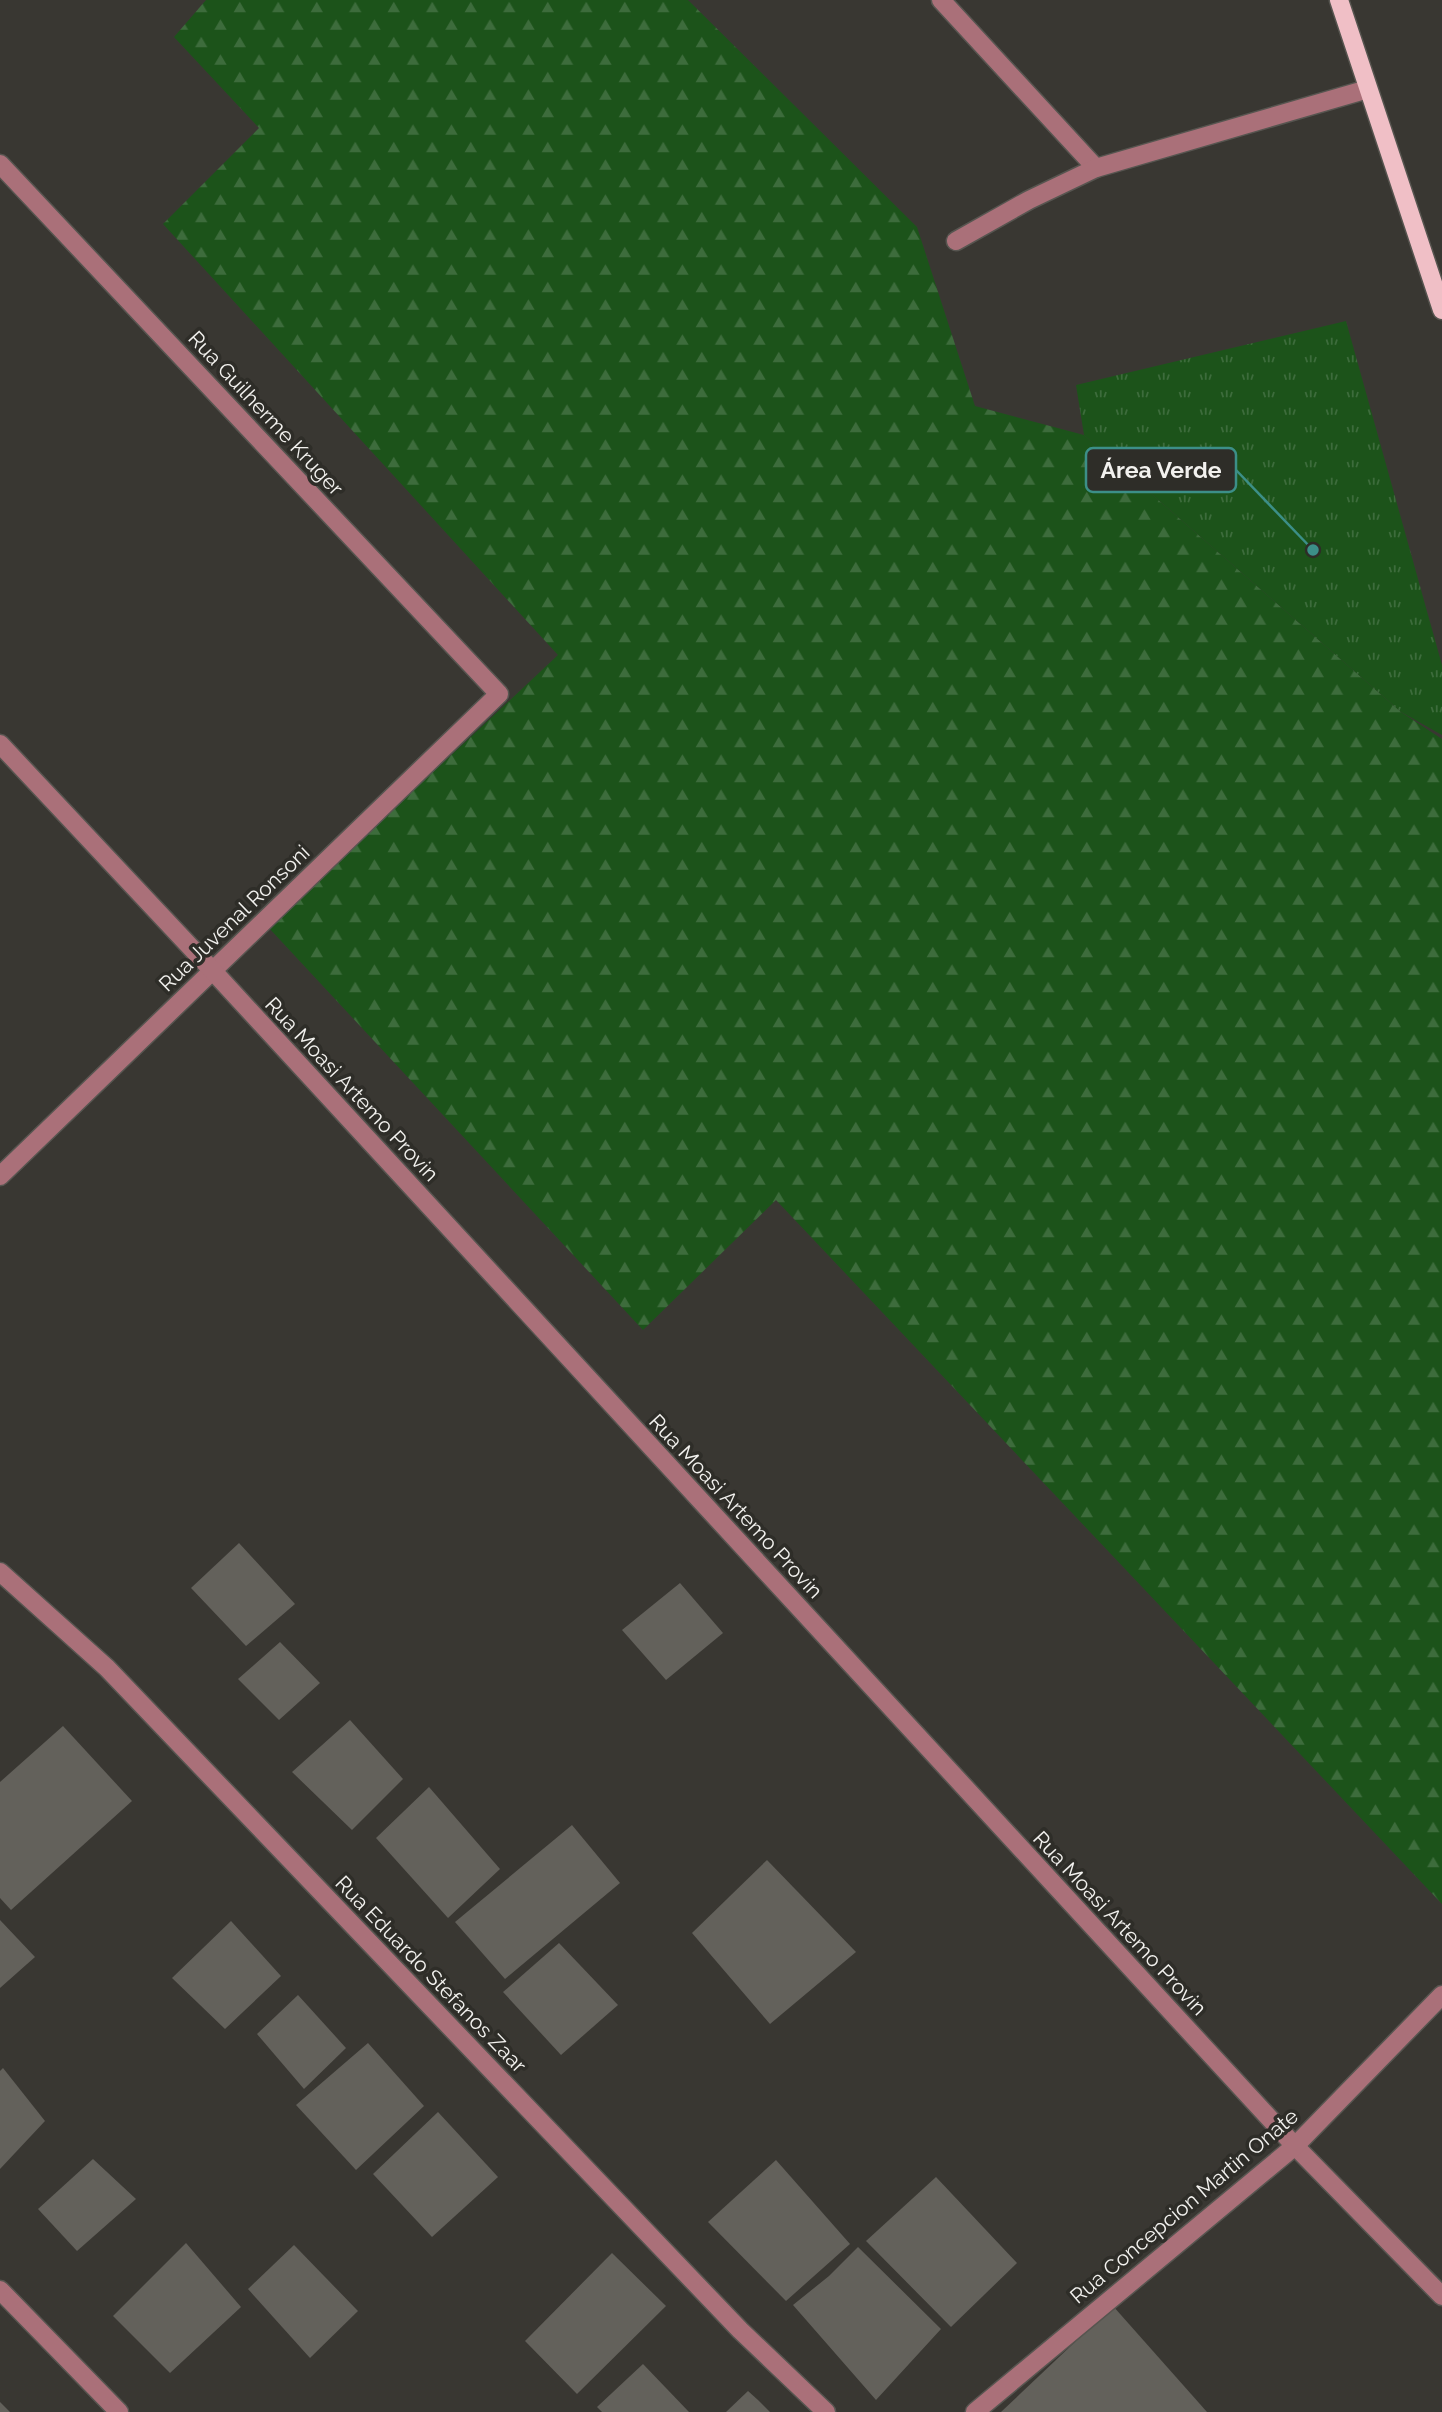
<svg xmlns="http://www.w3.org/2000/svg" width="1442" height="2412" viewBox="0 0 1442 2412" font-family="Raleway,sans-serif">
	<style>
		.forest { fill: url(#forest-firs) }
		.park { fill: url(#park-tufts) }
		.building { fill: #63615b }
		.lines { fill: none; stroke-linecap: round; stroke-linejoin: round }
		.minor-casing { stroke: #575550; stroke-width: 21 }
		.major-casing { stroke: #575550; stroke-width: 21 }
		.minor { stroke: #aa7079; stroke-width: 18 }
		.major { stroke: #f0bfc6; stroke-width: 18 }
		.labels { text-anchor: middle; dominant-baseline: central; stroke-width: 7; stroke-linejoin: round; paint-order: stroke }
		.street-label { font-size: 21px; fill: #f2f1ee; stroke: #2e2d28 }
		.leader { fill: none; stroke: #3c8f88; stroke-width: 2.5 }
		.callout-dot { fill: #3c8f88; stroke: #2e2d28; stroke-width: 2.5 }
		.callout { fill: #2e2d28; stroke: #3c8f88; stroke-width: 2.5 }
		.callout-label { font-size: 23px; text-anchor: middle; font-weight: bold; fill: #f2f1ee }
	</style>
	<defs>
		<pattern id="forest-firs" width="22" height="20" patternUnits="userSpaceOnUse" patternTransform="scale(1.75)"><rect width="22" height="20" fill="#1c531a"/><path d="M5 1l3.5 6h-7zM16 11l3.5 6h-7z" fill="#3d6c3c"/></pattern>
		<pattern id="park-tufts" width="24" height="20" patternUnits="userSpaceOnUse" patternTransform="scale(1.75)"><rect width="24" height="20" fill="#1c531a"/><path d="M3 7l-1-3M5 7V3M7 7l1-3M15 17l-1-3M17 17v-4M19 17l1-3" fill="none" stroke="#3d6c3c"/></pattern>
	</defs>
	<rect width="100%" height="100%" fill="#393732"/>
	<polygon class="forest" points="206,0 688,0 917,227 975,406 1084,435 1401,712 1442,739 1442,1904 776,1200 643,1330 268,927 558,655 163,224 259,128 174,37"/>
	<polygon class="park" points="1346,321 1442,665 1442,735 1401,712 1084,435 1076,385"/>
	<g class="building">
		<polygon points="239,1543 295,1604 246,1646 191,1588"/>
		<polygon points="680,1583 723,1633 666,1680 622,1630"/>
		<polygon points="280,1642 320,1683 279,1720 238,1679"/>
		<polygon points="350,1720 403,1779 352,1830 292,1772"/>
		<polygon points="63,1726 132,1801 11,1910 0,1898 0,1782"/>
		<polygon points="429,1787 500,1869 448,1918 376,1838"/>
		<polygon points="572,1825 620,1883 505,1979 455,1922"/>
		<polygon points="767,1860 856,1952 770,2024 692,1933"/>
		<polygon points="0,1920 35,1957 0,1988"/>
		<polygon points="231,1921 281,1976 225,2029 172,1978"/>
		<polygon points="559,1943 618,2005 561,2055 503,1992"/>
		<polygon points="298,1995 346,2048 304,2089 257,2034"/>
		<polygon points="368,2043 424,2106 356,2170 296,2105"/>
		<polygon points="3,2068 45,2121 0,2169 0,2071"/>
		<polygon points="438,2112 498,2177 432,2237 373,2174"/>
		<polygon points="93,2159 136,2199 77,2251 38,2209"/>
		<polygon points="776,2160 850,2244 786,2301 708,2222"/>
		<polygon points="936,2177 1017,2263 951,2327 866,2241"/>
		<polygon points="186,2243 241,2307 170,2373 113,2316"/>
		<polygon points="294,2245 358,2311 310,2358 248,2289"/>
		<polygon points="858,2247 941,2329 876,2400 793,2305 829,2276"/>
		<polygon points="612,2253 666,2306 577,2394 525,2341"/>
		<polygon points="1113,2306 1207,2412 1001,2412"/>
		<polygon points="643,2364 689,2412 602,2412 597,2407"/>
		<polygon points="748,2391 758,2400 770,2412 726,2412"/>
		<polygon points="0,2402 10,2412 0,2412"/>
	</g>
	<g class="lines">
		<defs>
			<g id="minor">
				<polyline points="941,0 1096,168"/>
				<polyline points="0,164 499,694 0,1176"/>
				<polyline points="956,241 1029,200 1096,168 1368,89"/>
				<polyline points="0,744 213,971 1295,2146 1442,2296"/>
				<polyline points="0,1572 107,1668 740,2330 826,2412"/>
				<polyline points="0,2290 119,2412"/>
				<polyline points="975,2412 1295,2146 1442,1995"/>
			</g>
			<polyline id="major" points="1339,0 1442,310"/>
		</defs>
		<use href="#minor" class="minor-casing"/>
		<use href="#major" class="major-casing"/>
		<use href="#minor" class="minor"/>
		<use href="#major" class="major"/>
	</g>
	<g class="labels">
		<g class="street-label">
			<text transform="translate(266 413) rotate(47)">Rua Guilherme Kruger</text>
			<text transform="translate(234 918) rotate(-44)">Rua Juvenal Ronsoni</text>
			<text transform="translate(352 1089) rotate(47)">Rua Moasi Artemo Provin</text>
			<text transform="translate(736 1506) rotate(47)">Rua Moasi Artemo Provin</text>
			<text transform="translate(1120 1923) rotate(47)">Rua Moasi Artemo Provin</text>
			<text transform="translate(431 1974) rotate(46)">Rua Eduardo Stefanos Zaar</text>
			<text transform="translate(1184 2206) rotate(-40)">Rua Concepcion Martin Onate</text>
		</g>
	</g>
	<path class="leader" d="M1313 550L1236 470"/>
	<circle class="callout-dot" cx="1313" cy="550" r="7"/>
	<rect class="callout" x="1086" y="448" width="150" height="44" rx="7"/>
	<g class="callout-label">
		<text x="1161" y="478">Área Verde</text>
	</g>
</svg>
